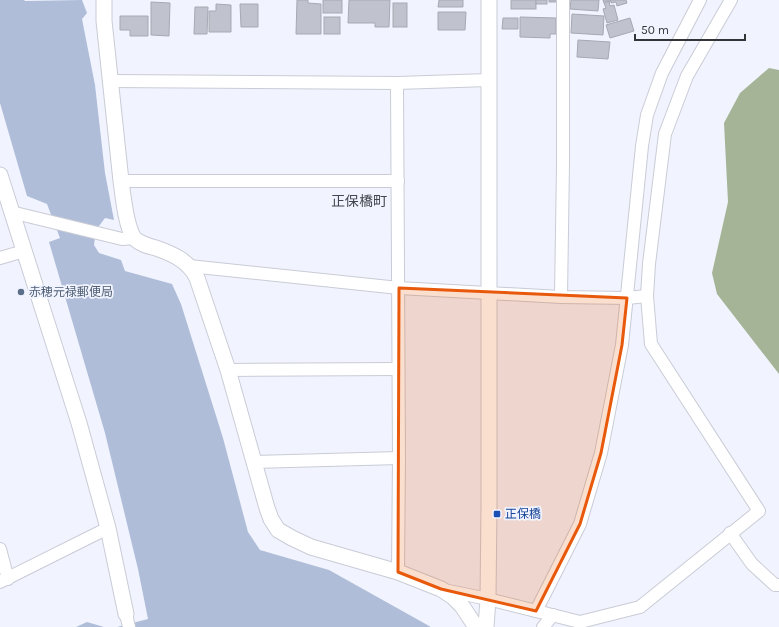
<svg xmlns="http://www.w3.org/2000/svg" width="779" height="627" viewBox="0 0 779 627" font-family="Karla,'Noto Sans JP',sans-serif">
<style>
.forest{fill:#a5b497}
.water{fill:#afbdd9}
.building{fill:#c0c3cd;stroke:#a6a9b2}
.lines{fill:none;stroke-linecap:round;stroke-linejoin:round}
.minor-casing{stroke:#c9ccd6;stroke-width:14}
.tertiary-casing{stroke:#c9ccd6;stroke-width:17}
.minor{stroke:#fff;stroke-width:12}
.tertiary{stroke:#fff;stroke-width:15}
.marked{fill:#e8590c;fill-opacity:0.2;stroke:#e8590c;stroke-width:3;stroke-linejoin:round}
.service-dot{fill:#5c6f8a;stroke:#f1f4fe;stroke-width:1.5}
.transit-dot{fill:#1a4fb4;stroke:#f1f4fe;stroke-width:1.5}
.labels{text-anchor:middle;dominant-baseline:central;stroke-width:3.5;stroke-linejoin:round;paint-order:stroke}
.service-label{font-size:12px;fill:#4e5e75;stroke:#f1f4fe;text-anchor:start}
.transit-label{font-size:12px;fill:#164399;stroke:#f1f4fe;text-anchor:start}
.quarter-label{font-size:14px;fill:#45474f;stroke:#f1f4fe}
</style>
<rect width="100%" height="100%" fill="#f1f4fe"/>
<path class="forest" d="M769,68l10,2v304l-62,-80 -5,-21 16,-71 -4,-79 16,-30z"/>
<g class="water">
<path d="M0,0h24l1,1 57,-1 5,13 -5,6 13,66 10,88 9,47 -9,-2 -9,12 -2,15 5,8 22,7 4,11 47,13 9,20 42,134 25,94 12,18 69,20 102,57h-314l31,-8 -10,-50 -33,-136 -56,-191 11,-4 -13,-34 -20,-8 -27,-93z"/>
<path d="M87,622l17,5h-28z"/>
</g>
<g class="building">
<path d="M297,0h11v3l13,1v30h-25z"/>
<rect x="323" y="0" width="19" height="13"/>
<path d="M349,0h41l-1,27h-14v-4h-27z"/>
<path d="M439,0h24v7h-25z"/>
<rect x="511" y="0" width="25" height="9"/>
<rect x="536" y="0" width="11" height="4"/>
<rect x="549" y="0" width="8" height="2"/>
<path d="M571,0h28l-1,11 -28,-2z"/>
<path d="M603,0h23l1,3 -10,3 -1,-4 -5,1v-2l-7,2z"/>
<path d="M609,1l1,5 4,-1 4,15 -11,3 -4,-14 3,-1 -2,-5z"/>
<path d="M151,2l19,1 -1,33 -18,-1z"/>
<rect x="393" y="3" width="14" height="24"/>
<path d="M216,4l15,1v27h-22v-21h7z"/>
<path d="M240,4h18v23h-17z"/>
<path d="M195,7h13l-1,27h-13z"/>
<path d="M438,12h28l-1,18h-27z"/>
<path d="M572,14l32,2 -1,19 -32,-2z"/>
<path d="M120,16h28v20h-18v-6h-10z"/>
<rect x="324" y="17" width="16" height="17"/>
<path d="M520,17l36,1v16h-6v4l-30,-1z"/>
<path d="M503,18h15v11h-16z"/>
<path d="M630,18l4,13 -24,7 -4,-13z"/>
<path d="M578,40l32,2 -2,17 -31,-2z"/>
</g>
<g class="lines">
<defs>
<g id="minor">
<path d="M110,81l287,2 92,-3"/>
<path d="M397,83l2,375 -1,114"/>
<path d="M121,181h277"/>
<path d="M11,212l111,27 12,-1"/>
<path d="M0,258l24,-7"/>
<path d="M189,266l210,22 162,9 66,1 20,-2"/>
<path d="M561,297l2,-133v-164"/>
<path d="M228,370l170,-1"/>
<path d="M254,462l145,-4"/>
<path d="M730,533l22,31 23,21h4"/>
<path d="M0,549l8,30"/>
<path d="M0,582l108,-54"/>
<path d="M444,590l44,9 92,23 60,-15 119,-96 -108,-167 -4,-48 2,-32 16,-130 22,-58 44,-76"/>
<path d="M536,611l44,-87 21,-71 21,-108 20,-199 5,-31 15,-42 38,-73"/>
<path d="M126,614l3,13"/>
<path d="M543,627l10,-12"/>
</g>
<g id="tertiary">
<path d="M104,0v21l17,160c2,14 5,46 13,57 6,6 14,8 22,10 17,6 33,13 41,30l31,92 39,138 4,11 7,11 14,8 19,9 87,25 43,17 12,8 9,9 14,21"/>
<path d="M0,175l79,248 29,105 18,86"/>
<path d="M486,627l2,-28 1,-93v-506"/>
</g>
</defs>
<use href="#minor" class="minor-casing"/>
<use href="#tertiary" class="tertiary-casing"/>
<use href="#minor" class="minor"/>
<use href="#tertiary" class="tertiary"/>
</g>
<path class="marked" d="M399,288l228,10 -5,47 -21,108 -21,71 -44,87 -95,-22 -43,-17z"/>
<circle class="service-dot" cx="21" cy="292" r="4"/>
<rect class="transit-dot" x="493" y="510" width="8" height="8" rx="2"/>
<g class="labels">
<g class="service-label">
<text x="29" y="292">赤穂元禄郵便局</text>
</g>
<g class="transit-label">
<text x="505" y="514">正保橋</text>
</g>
<g class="quarter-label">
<text x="359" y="201">正保橋町</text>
</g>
</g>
<path d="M635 34v6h110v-6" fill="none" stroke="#333438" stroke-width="2"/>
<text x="641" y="34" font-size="12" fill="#333438" stroke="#f1f4fe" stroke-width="3" paint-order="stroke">50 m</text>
</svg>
